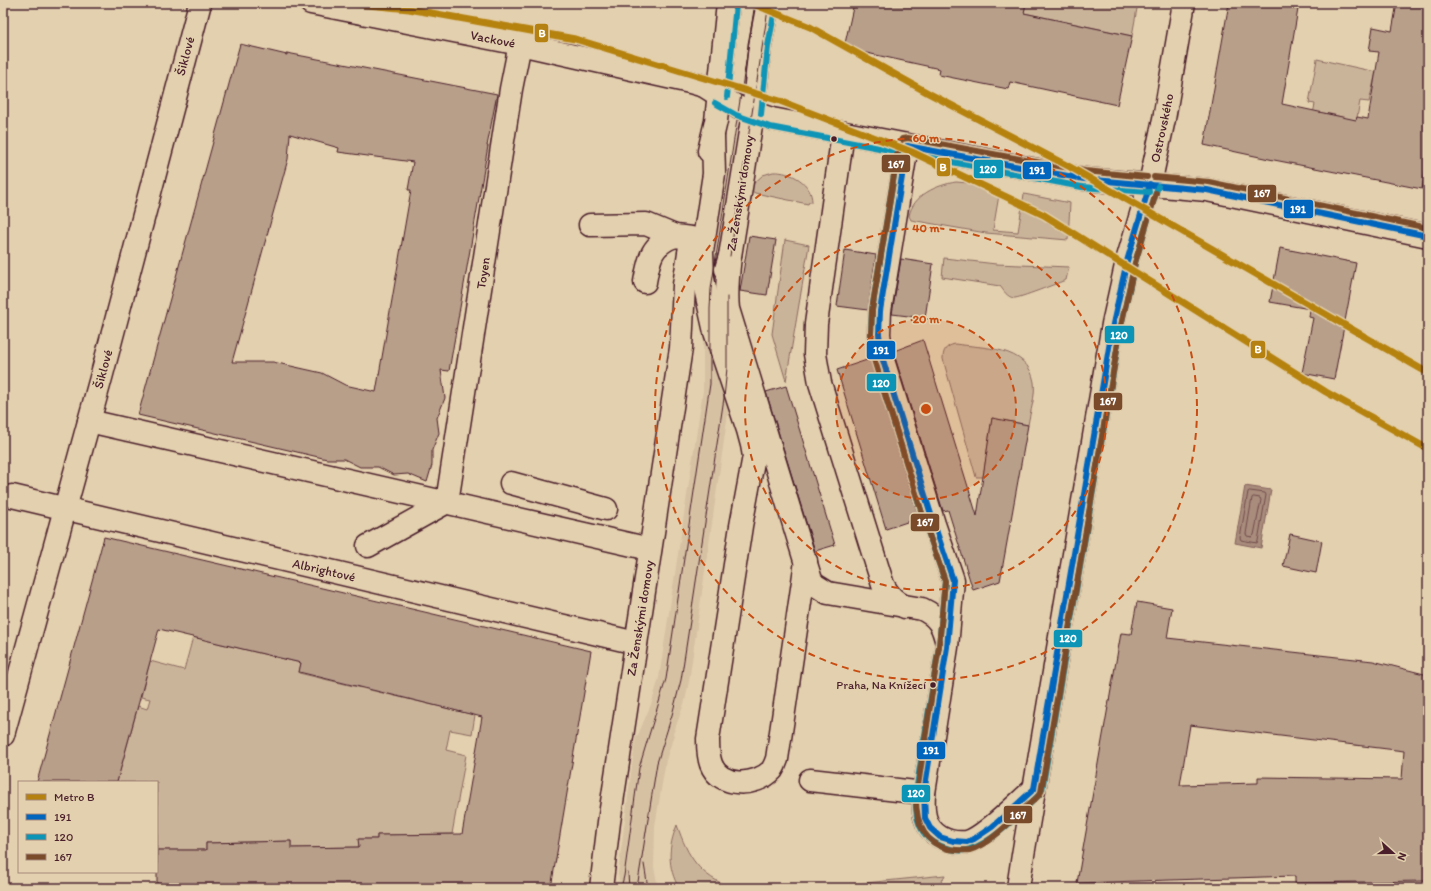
<svg xmlns="http://www.w3.org/2000/svg" width="1431" height="891" viewBox="0 0 1431 891" font-family="Itim,sans-serif">
<style>
.built{fill:#d6c1a3}
.green{fill:#cab499;stroke:#8a6a62}
.water{fill:#a98c7c;stroke:#83605c}
.lines{fill:none;stroke-linecap:round;stroke-linejoin:round}
.shore{stroke:#704b4b;stroke-width:1}
.building{fill:#b89f8a;stroke:#4a1f2b;fill-rule:evenodd}
.minor-casing{stroke:#4a1f2b;stroke-width:25}
.major-casing{stroke:#4a1f2b;stroke-width:25}
.minor{stroke:#e3d0ae;stroke-width:22}
.major{stroke:#e3d0ae;stroke-width:22}
.tram{stroke:#4a1f2b;stroke-width:1}
.bus-1-casing{stroke:#e3d0ae;stroke-width:9}
.bus-2-casing{stroke:#e3d0ae;stroke-width:9}
.bus-3-casing{stroke:#e3d0ae;stroke-width:9}
.bus-1{stroke:#0065bd;stroke-width:6}
.bus-2{stroke:#0b94b6;stroke-width:6}
.bus-3{stroke:#7a4b2a;stroke-width:6}
.metro-1-casing{stroke:#e3d0ae;stroke-width:10}
.metro-1{stroke:#b58211;stroke-width:7}
.ring{fill:none;stroke:#c84d12;stroke-width:2;stroke-dasharray:7 5}
.bus-dot{fill:#4a1f2b;stroke:#e3d0ae;stroke-width:1.5}
.labels{text-anchor:middle;dominant-baseline:central;stroke-width:3;stroke-linejoin:round;paint-order:stroke}
.bus-label{font-size:12px;fill:#4a1f2b;stroke:#e3d0ae;text-anchor:end}
.street-label{font-size:13px;fill:#4a1f2b;stroke:#e3d0ae}
.centre{fill:#c84d12;stroke:#e3d0ae;stroke-width:2}
.ring-label{font-size:12px;text-anchor:middle;font-weight:bold;fill:#c84d12;stroke:#e3d0ae;stroke-width:3;stroke-linejoin:round;paint-order:stroke}
.line-badge{stroke:#e3d0ae;stroke-width:1.5}
.badge-label{font-size:11px;text-anchor:middle;font-weight:bold;fill:#fff}
</style>
<rect width="100%" height="100%" fill="#e3d0ae"/>
<filter id="ink" filterUnits="userSpaceOnUse"><feTurbulence type="fractalNoise" baseFrequency=".025" numOctaves="2"/><feDisplacementMap in="SourceGraphic" scale="8" xChannelSelector="R" yChannelSelector="G"/><feConvolveMatrix kernelMatrix="1 2 1 2 8 2 1 2 1" color-interpolation-filters="sRGB"/></filter>
<g filter="url(#ink)">
<path class="built" d="M703,328l26,78 -40,275 -4,20 -12,33 1,1 -8,25 -11,66 -1,41 4,21h-37l-3,-14 18,-139h2l14,-33 7,-24 44,-287z"/>
<g class="green">
<path d="M1026,3h112l-6,33 -108,-23z"/>
<path d="M1317,59l59,13 -7,30 -9,-1 -4,22c-16,-6 -26,-12 -43,-9l2,-10 -6,-1z"/>
<path d="M773,172c18,-1 39,11 39,30h-3l-1,2 -53,-11 -3,-2v-6l11,-10z"/>
<path d="M956,182l12,1 32,6 -7,41 25,2 6,-38 46,9 -2,37 -82,-7 -75,-13 -2,-4c4,-21 28,-31 47,-34z"/>
<path d="M785,240l24,5 -23,136 -14,-47z"/>
<path d="M944,258l52,6 73,3 -3,13c-6,2 -48,19 -52,18 -7,-1 -10,-7 -14,-12l-58,-9z"/>
<path d="M955,344c27,4 73,2 79,38 2,14 -4,30 -6,43l-36,-7 -9,59h-7l-33,-118c0,-9 3,-13 12,-15z"/>
<path d="M193,637l108,26 -2,10 176,42 -3,19 -22,-4 -4,20 20,5 -14,79 -75,1v4h-18v8l-68,1v-7l-85,2v7h-49v-68h-40l21,-76 9,3 3,-10 -9,-2 9,-36 34,9z"/>
<path d="M677,825c11,32 22,51 56,63h-54c-12,-21 -11,-41 -2,-63z"/>
<path d="M945,875l-4,8 -9,5h-117z"/>
</g>
<path class="water" d="M1245,486l26,4 -10,58 -26,-5z"/>
<g class="lines">
<g class="shore">
<path d="M1250,491l15,2 1,2 -8,46 -1,2 -16,-3 -1,-2 8,-46z"/>
<path d="M1254,497l6,1 1,2 -7,35 -2,2 -5,-1 -1,-2 6,-36z"/>
</g>
</g>
<g class="building">
<path d="M854,3h172l-2,10 108,23 -15,69 -107,-23 -2,7 -69,-14 1,-6 -96,-21z"/>
<path d="M1229,3h70l-17,101 74,16 1,-3 11,2 11,-67 -10,-1 4,-24 19,4 5,-28h31v152l-6,34 -153,-30 -65,-14z"/>
<path d="M240,44l47,11v-2l210,41 -10,52h1l-39,225 -8,-1 4,28 -8,20 2,15 -7,17v15l-5,17 -19,-8 -14,1 -16,-8h-18l-16,-8h-17l-189,-44zM290,134l49,14 -1,4 75,10 -5,28h3l-35,202 -31,-7 -23,-12 -49,-11h-41l56,-203z"/>
<path d="M749,236l27,4 -9,55 -27,-4z"/>
<path d="M1280,248l76,15 -22,116 -32,-6 11,-55 -4,-1 1,-8 -40,-7z"/>
<path d="M845,250l31,5 -8,55 -31,-4z"/>
<path d="M901,259l32,5 -8,54 -33,-4z"/>
<path d="M923,340l54,176 15,-98 36,7 -28,156 -27,9 -25,-80 -5,1 -49,-157v-3z"/>
<path d="M870,359l49,159 -33,11 -49,-159z"/>
<path d="M786,386l49,159 -20,6 -49,-159z"/>
<path d="M1290,534l32,7 -6,32 -33,-7z"/>
<path d="M104,537l487,114 -40,237h-394v-38h49v-7l85,-2v7l68,-1 -1,-8h19v-4l85,-1 20,-117 -183,-45 2,-9 -142,-34 -42,153h-80z"/>
<path d="M1137,602l35,6 -5,30 206,23 55,14v206l-133,2v-7l-218,7 44,-250 10,1zM1190,725l214,26 -2,28 -144,-2v6l-78,2z"/>
</g>
<g class="lines">
<defs>
<g id="minor">
<path d="M311,3l209,41 170,38 14,4 35,22 33,11 312,60 123,11 221,46"/>
<path d="M843,133l-27,191 -1,30 5,29 63,202c6,11 11,16 22,22"/>
<path d="M713,136l1,38 -12,78 1,27 12,53 33,98 4,15 2,11 -13,70 -33,213c0,8 0,17 3,25 9,24 45,23 61,6 2,-3 4,-8 5,-11l29,-198"/>
<path d="M907,146l-27,165 -1,23 3,23 52,167 19,56 -6,67 -23,146c-1,17 -1,34 16,44 7,4 18,6 27,5 17,-4 52,-40 67,-53"/>
<path d="M709,151l7,-30 12,-118"/>
<path d="M590,225l56,-1 29,12 16,2"/>
<path d="M730,256c-2,18 -4,35 -2,53l83,271 4,5 13,8 94,16c17,8 21,17 25,35"/>
<path d="M726,269l4,-13 23,-143 7,-68 8,-42"/>
<path d="M645,282c4,-23 6,-38 30,-46"/>
<path d="M89,421l561,128"/>
<path d="M511,483l95,26"/>
<path d="M12,496l624,147"/>
<path d="M447,502l64,-413 9,-45"/>
<path d="M368,546l79,-44"/>
<path d="M3,735l99,-361 98,-371"/>
<path d="M810,780l114,13"/>
<path d="M601,888l8,-66 72,-474 3,-63 7,-45"/>
</g>
<path id="major" d="M1018,888l5,-33 90,-531 14,-63 23,-77 14,-65 20,-116"/>
</defs>
<use href="#minor" class="minor-casing"/>
<use href="#major" class="major-casing"/>
<use href="#minor" class="minor"/>
<use href="#major" class="major"/>
<g class="tram">
<path d="M730,256l39,-253"/>
<path d="M644,864l4,24"/>
<path d="M628,873l1,15"/>
<path d="M621,888l3,-12 15,-108 27,-89 44,-295v-75l1,-20 44,-286"/>
<path d="M637,888l20,-125 15,-48 9,-35 43,-282 3,-30v-71"/>
</g>
<defs>
<g id="bus-1">
<path d="M907,146l-27,165 -1,23 3,23 52,167 19,56 -6,67 -23,146 1,25 5,10 10,9 13,4 14,1 7,-3 18,-12 42,-38"/>
<path d="M907,146l177,33 123,11 221,46"/>
<path d="M1034,789l79,-465 14,-63 23,-77"/>
</g>
<g id="bus-2">
<path d="M727,97l9,-93"/>
<path d="M715,103l21,12 34,12 312,60 67,5"/>
<path d="M761,114l7,-68 8,-42"/>
<path d="M899,145l-27,165 -1,24 3,25 52,167 19,55 -6,65 -23,146c-1,18 0,38 16,49 10,7 26,12 38,8 24,-7 51,-37 69,-54"/>
<path d="M1042,790l79,-464 14,-63 23,-77"/>
</g>
<g id="bus-3">
<path d="M1147,177l-62,-6 -177,-33 -6,1 -3,5 -27,166 -1,24 3,25 52,167 19,55 -6,65 -23,153c0,23 8,44 32,50 7,1 15,2 22,1 20,-6 41,-29 56,-43 5,-5 12,-9 15,-15l80,-466 14,-63 21,-70"/>
<path d="M1154,177l55,5 219,46"/>
</g>
</defs>
<use href="#bus-1" class="bus-1-casing"/>
<use href="#bus-2" class="bus-2-casing"/>
<use href="#bus-3" class="bus-3-casing"/>
<use href="#bus-1" class="bus-1"/>
<use href="#bus-2" class="bus-2"/>
<use href="#bus-3" class="bus-3"/>
<defs>
<g id="metro-1">
<path d="M347,3l62,6 166,30 205,62 132,51 132,63 282,177 102,57"/>
<path d="M751,3l59,24 120,67 140,73 358,206"/>
</g>
</defs>
<use href="#metro-1" class="metro-1-casing"/>
<use href="#metro-1" class="metro-1"/>
</g>
</g>
<circle cx="926" cy="409" r="90" fill="#c84d12" fill-opacity=".12"/>
<g class="ring">
<circle cx="926" cy="409" r="90"/>
<circle cx="926" cy="409" r="181"/>
<circle cx="926" cy="409" r="271"/>
</g>
<g class="bus-dot">
<circle cx="834" cy="139" r="3.5"/>
<circle cx="933" cy="685" r="3.5"/>
</g>
<g class="labels">
<g class="bus-label">
<text x="926" y="685">Praha, Na Knížecí</text>
</g>
<g class="street-label">
<text transform="translate(493 39) rotate(11)">Vackové</text>
<text transform="translate(185 56) rotate(-75)">Šiklové</text>
<text transform="translate(1162 128) rotate(-78)">Ostrovského</text>
<text transform="translate(740 193) rotate(-81)">Za Ženskými domovy</text>
<text transform="translate(483 273) rotate(-81)">Toyen</text>
<text transform="translate(103 369) rotate(-75)">Šiklové</text>
<text transform="translate(324 570) rotate(13)">Albrightové</text>
<text transform="translate(640 618) rotate(-81)">Za Ženskými domovy</text>
</g>
</g>
<circle cx="926" cy="409" r="6" class="centre"/>
<g class="ring-label">
<text x="926" y="142">60 m</text>
<text x="926" y="232">40 m</text>
<text x="926" y="323">20 m</text>
</g>
<g class="line-badge">
<rect x="534" y="23" width="15" height="20" rx="4" fill="#b58211"/>
<rect x="881" y="154" width="30" height="19" rx="4" fill="#7a4b2a"/>
<rect x="936" y="157" width="15" height="20" rx="4" fill="#b58211"/>
<rect x="973" y="159" width="31" height="20" rx="4" fill="#0b94b6"/>
<rect x="1022" y="161" width="30" height="19" rx="4" fill="#0065bd"/>
<rect x="1247" y="184" width="30" height="19" rx="4" fill="#7a4b2a"/>
<rect x="1283" y="199" width="31" height="20" rx="4" fill="#0065bd"/>
<rect x="1104" y="325" width="31" height="19" rx="4" fill="#0b94b6"/>
<rect x="1250" y="340" width="16" height="19" rx="4" fill="#b58211"/>
<rect x="866" y="340" width="30" height="20" rx="4" fill="#0065bd"/>
<rect x="866" y="373" width="31" height="19" rx="4" fill="#0b94b6"/>
<rect x="1093" y="392" width="30" height="19" rx="4" fill="#7a4b2a"/>
<rect x="910" y="513" width="30" height="19" rx="4" fill="#7a4b2a"/>
<rect x="1053" y="629" width="30" height="19" rx="4" fill="#0b94b6"/>
<rect x="916" y="741" width="30" height="19" rx="4" fill="#0065bd"/>
<rect x="901" y="784" width="30" height="19" rx="4" fill="#0b94b6"/>
<rect x="1003" y="805" width="30" height="19" rx="4" fill="#7a4b2a"/>
</g>
<g class="badge-label">
<text x="542" y="37">B</text>
<text x="896" y="168">167</text>
<text x="943" y="171">B</text>
<text x="988" y="173">120</text>
<text x="1037" y="174">191</text>
<text x="1262" y="197">167</text>
<text x="1298" y="213">191</text>
<text x="1119" y="339">120</text>
<text x="1258" y="353">B</text>
<text x="881" y="354">191</text>
<text x="881" y="387">120</text>
<text x="1108" y="405">167</text>
<text x="925" y="526">167</text>
<text x="1068" y="642">120</text>
<text x="931" y="754">191</text>
<text x="916" y="797">120</text>
<text x="1018" y="819">167</text>
</g>
<rect width="1431" height="891" fill="none" stroke="#e3d0ae" stroke-width="16"/>
<rect x="8" y="8" width="1415" height="875" fill="none" stroke="#4a1f2b" stroke-width="1.5" filter="url(#ink)"/>
<rect x="18" y="781" width="140" height="92" fill="#e3d0ae" stroke="#a6897a"/>
<rect x="26" y="794" width="20" height="6" fill="#b58211" stroke="#a6897a"/>
<text x="54" y="801" font-size="12" fill="#4a1f2b">Metro B</text>
<rect x="26" y="814" width="20" height="6" fill="#0065bd" stroke="#a6897a"/>
<text x="54" y="821" font-size="12" fill="#4a1f2b">191</text>
<rect x="26" y="834" width="20" height="6" fill="#0b94b6" stroke="#a6897a"/>
<text x="54" y="841" font-size="12" fill="#4a1f2b">120</text>
<rect x="26" y="854" width="20" height="6" fill="#7a4b2a" stroke="#a6897a"/>
<text x="54" y="861" font-size="12" fill="#4a1f2b">167</text>
<g transform="translate(1393 853) rotate(111)" stroke="#e3d0ae" stroke-width="3" paint-order="stroke">
<path d="M0-3L7 15L0 10L-7 15Z" fill="#4a1f2b"/>
<text y="-6" font-size="11" font-weight="bold" text-anchor="middle" fill="#4a1f2b">N</text>
</g>
</svg>
